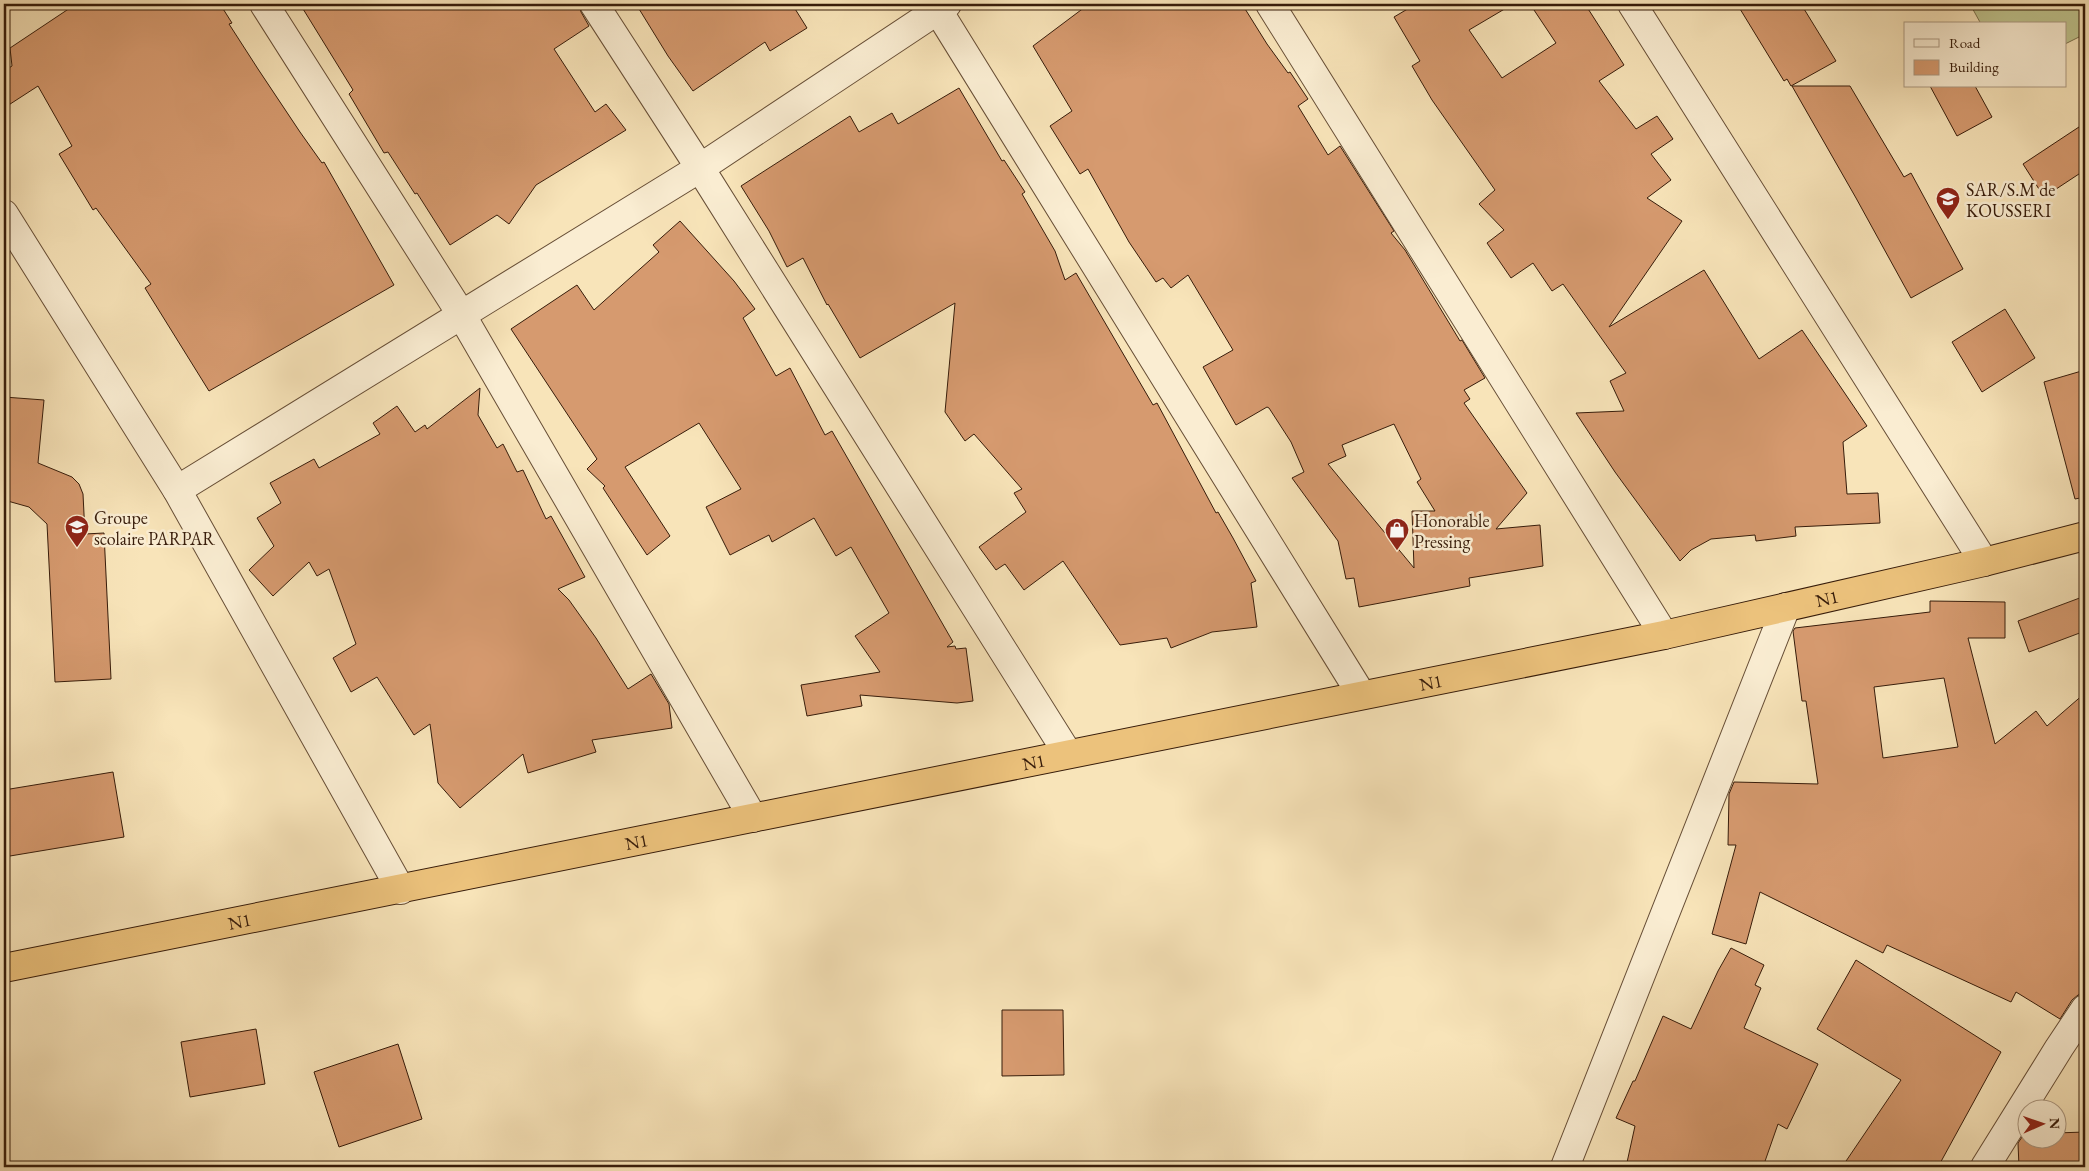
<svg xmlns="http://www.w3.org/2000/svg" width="2089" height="1171" viewBox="0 0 2089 1171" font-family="'EB Garamond',serif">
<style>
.green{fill:#bfc48e;stroke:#7b704c}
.building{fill:#d69a6f;stroke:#371c0a;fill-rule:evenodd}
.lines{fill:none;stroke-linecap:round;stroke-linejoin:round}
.minor-casing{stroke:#674e36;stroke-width:30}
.highway-casing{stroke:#371c0a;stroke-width:30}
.minor{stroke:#faedd2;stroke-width:28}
.highway{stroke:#ecc27c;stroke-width:28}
.labels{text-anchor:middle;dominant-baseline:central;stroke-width:5;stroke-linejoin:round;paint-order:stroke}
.poi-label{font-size:18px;fill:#371c0a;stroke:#faedd2;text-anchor:start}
.street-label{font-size:18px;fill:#371c0a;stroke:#faedd2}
</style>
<rect width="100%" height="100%" fill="#f8e4b9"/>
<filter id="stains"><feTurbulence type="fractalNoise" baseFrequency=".004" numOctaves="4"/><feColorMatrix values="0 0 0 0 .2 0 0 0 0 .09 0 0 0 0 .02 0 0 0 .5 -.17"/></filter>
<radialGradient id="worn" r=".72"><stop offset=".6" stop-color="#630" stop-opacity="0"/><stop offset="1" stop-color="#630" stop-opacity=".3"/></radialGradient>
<path class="green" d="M1970,4h115v30l-20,10v-20h-84z"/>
<g class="building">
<path d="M76,4h144l12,19 -3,1 29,45 42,63 22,31 2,-1 70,123 -185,106 -64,-103 6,-4 -55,-76 -3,2 -34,-56 13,-8 -34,-60 -34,22v-37l8,-5 -2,-18z"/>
<path d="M300,4h279l2,8 8,14 -35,23 41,63 11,-8 20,26 -90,55 -27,39 -12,-9 -47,30 -33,-52 -2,1 -27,-42 -4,1 -35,-59 4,-4z"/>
<path d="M636,4h156l15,24 -37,23 -5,-9 -72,49 -25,-35z"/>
<path d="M1089,4h153l25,40 21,29 2,-1 18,27 -10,7 30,49 12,-9 54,85 -3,2 14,17 55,91 2,-1 23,38 -21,12 6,9 -6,4 63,90 -31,36 44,-4 3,41 -74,12 1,8 -111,21 -5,-29 -8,1 -8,-38 -46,-63 12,-6 -13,-30 -22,-34 -2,-1 -31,18 -33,-58 30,-17 -45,-75 -17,13 -8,-10 -7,4 -27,-40 -41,-73 -8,5 -30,-48 22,-15 -39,-65zM1394,424l27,55 -4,3 18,29h-23l2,57 -86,-104 18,-8 -4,-11z"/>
<path d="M1416,4h97l-44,26 33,48 54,-35 -26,-39h55l39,61 -25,16 37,48 21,-13 16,23 -22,15 20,26 -24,18 35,23 -73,106 95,-57 55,89 43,-29 65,96 -24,16 4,52 31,-1 2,30 -85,4 1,9 -40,5 -1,-6 -44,4 -20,11 -11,11 -65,-89 -39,-59 48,-2 -14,-30 16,-8 -63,-89 -11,7 -19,-28 -22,15 -24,-35 17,-13 -25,-26 16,-14 -63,-90 -20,-34 8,-5 -26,-44z"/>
<path d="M1737,4h64l35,57 -45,25 -4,-7 -3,2z"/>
<path d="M1792,86h58l54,91 7,-4 52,96 -52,29 -55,-100z"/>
<path d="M1930,86h45l17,31 -35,19z"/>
<path d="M959,88l43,73 2,-1 21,32 -3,2 33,57 10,29 11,-7 77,132 4,-2 59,110 2,-1 15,26 23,43 -5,2 6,44 -45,5 -41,16 -4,-10 -47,7 -57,-84 -39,29 -19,-26 -9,6 -17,-23 47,-35 -12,-19 8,-4 -48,-55 -9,7 -20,-29 10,-109 -95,55 -32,-54 -1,1 -24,-47 -16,9 -18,-36 -28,-45 109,-70 9,16 33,-19 6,11z"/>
<path d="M2085,123v47l-41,27 -21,-33z"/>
<path d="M680,221l54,60 21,28 -12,9 33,58 14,-8 35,67 7,-4 121,211 -6,5 8,-1 1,3 10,-1 7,53 -16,2 -97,-8 2,11 -55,10 -6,-31 79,-13 -25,-36 34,-23 -38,-66 -15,9 -22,-38 -42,24 -3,-7 -39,20 -24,-48 35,-18 -42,-66 -74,44 45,69 -23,19 -44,-67 2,-2 -18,-17 10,-10 -86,-130 66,-44 17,25 65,-58 -6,-7z"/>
<path d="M2005,309l30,49 -53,34 -30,-50z"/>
<path d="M2085,370v127l-10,2 -31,-117z"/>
<path d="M480,388l-2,27 19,33 6,-4 14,28 6,-2 23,49 5,-3 34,61 -27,12 11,11 27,38 32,51 23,-15 18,30 3,24 -80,12 4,12 -68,21 -5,-19 -63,54 -22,-25 -8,-59 -16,11 -37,-58 -26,15 -18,-34 23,-14 -27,-75 -12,7 -8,-14 -36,34 -24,-26 25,-24 -17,-28 24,-15 -11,-20 44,-24 5,9 61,-34 -7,-11 24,-17 18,26 10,-7 2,4z"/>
<path d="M4,397l40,3 -6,63 34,14 7,7 4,10 2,40 19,-1 7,146 -56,3 -8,-158 -18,-17 -25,-7z"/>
<path d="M2085,596v35l-56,21 -11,-31z"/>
<path d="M1930,601l75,1v36h-37l27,106 41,-33 11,15 38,-33v300l-7,2 -6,5 -12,19 -44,-27 -5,10 -124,-57 -4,8 -123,-61 -14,52 -34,-10 24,-89h-8l1,-51 5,-12 84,2 -12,-83h-4l-9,-70 2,-3 135,-16zM1944,678l14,69 -75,11 -9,-71z"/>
<path d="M113,772l11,65 -120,20v-67z"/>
<path d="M1731,948l33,17 -9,20 6,3 -17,40 74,36 -31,65 -9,-5 -15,43h-137l9,-41 -19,-8 17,-37h2l28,-65 28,13 27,-58z"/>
<path d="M1856,960l145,92 -63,115h-96l59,-87 -84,-51z"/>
<path d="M1002,1010h61l1,65 -62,1z"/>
<path d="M256,1029l9,55 -75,13 -9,-55z"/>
<path d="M398,1044l24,75 -83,28 -25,-75z"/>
<path d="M2085,1132v35h-66l-1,-24 6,-9h2v4h30v-5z"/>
</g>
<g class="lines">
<defs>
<g id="minor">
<path d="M264,4l197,310 292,504"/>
<path d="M594,4l106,164 368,586"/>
<path d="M934,4l427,690"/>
<path d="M1270,4l394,631"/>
<path d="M1632,4l352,558"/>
<path d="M4,214l173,276 224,400"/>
<path d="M177,490l523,-322 247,-164"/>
<path d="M1565,1167l221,-560"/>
<path d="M1985,1167l74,-119 26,-39"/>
</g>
<g id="highway">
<path id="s1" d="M4,968l1660,-333 320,-73 101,-26"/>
</g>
</defs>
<use href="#minor" class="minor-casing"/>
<use href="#highway" class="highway-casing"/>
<use href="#minor" class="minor"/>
<use href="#highway" class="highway"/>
</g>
<defs>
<symbol id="school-pin" viewBox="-11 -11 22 30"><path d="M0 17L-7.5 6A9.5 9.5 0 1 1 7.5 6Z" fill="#8f2418" stroke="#faedd2"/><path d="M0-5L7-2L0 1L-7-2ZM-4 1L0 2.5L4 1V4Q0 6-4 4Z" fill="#fff"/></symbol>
<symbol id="shop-pin" viewBox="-11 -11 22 30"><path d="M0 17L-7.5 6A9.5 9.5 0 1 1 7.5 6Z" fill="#8f2418" stroke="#faedd2"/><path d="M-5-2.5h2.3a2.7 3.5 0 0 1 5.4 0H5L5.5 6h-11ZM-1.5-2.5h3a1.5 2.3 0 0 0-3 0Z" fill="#fff"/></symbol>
</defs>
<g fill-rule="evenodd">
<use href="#school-pin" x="1934" y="185" width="28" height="38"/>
<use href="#school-pin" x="63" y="513" width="28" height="38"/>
<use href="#shop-pin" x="1383" y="516" width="28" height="38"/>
</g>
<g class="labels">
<g class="poi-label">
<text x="1966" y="189">SAR/S.M de<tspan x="1966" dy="21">KOUSSERI</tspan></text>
<text x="94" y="517">Groupe<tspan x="94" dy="21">scolaire PARPAR</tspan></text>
<text x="1414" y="520">Honorable<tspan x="1414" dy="21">Pressing</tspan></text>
</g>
<g class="street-label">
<text stroke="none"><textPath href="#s1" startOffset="1860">N1</textPath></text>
<text stroke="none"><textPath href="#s1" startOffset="1455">N1</textPath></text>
<text stroke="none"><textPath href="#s1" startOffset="1050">N1</textPath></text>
<text stroke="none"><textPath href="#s1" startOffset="645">N1</textPath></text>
<text stroke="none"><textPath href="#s1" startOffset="240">N1</textPath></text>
</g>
</g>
<rect width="2089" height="1171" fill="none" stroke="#f8e4b9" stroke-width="20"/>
<rect x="5" y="5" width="2079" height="1161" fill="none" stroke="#371c0a" stroke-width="2.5"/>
<rect x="10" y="10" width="2069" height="1151" fill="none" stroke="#371c0a"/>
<rect x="1904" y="22" width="162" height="65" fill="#faedd2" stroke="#ac9982"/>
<rect x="1914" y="39" width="25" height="8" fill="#faedd2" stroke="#ac9982"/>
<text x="1949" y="48" font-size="15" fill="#371c0a">Road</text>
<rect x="1914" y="60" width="25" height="15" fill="#d69a6f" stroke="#ac9982"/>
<text x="1949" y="72" font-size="15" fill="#371c0a">Building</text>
<g transform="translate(2042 1124) rotate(88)"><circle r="24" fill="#faedd2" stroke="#ac9982"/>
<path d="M0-4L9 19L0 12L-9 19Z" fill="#8f2418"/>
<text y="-8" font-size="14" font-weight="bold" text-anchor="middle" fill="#371c0a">N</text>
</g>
<rect width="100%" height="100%" filter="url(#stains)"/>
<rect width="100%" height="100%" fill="url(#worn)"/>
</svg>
